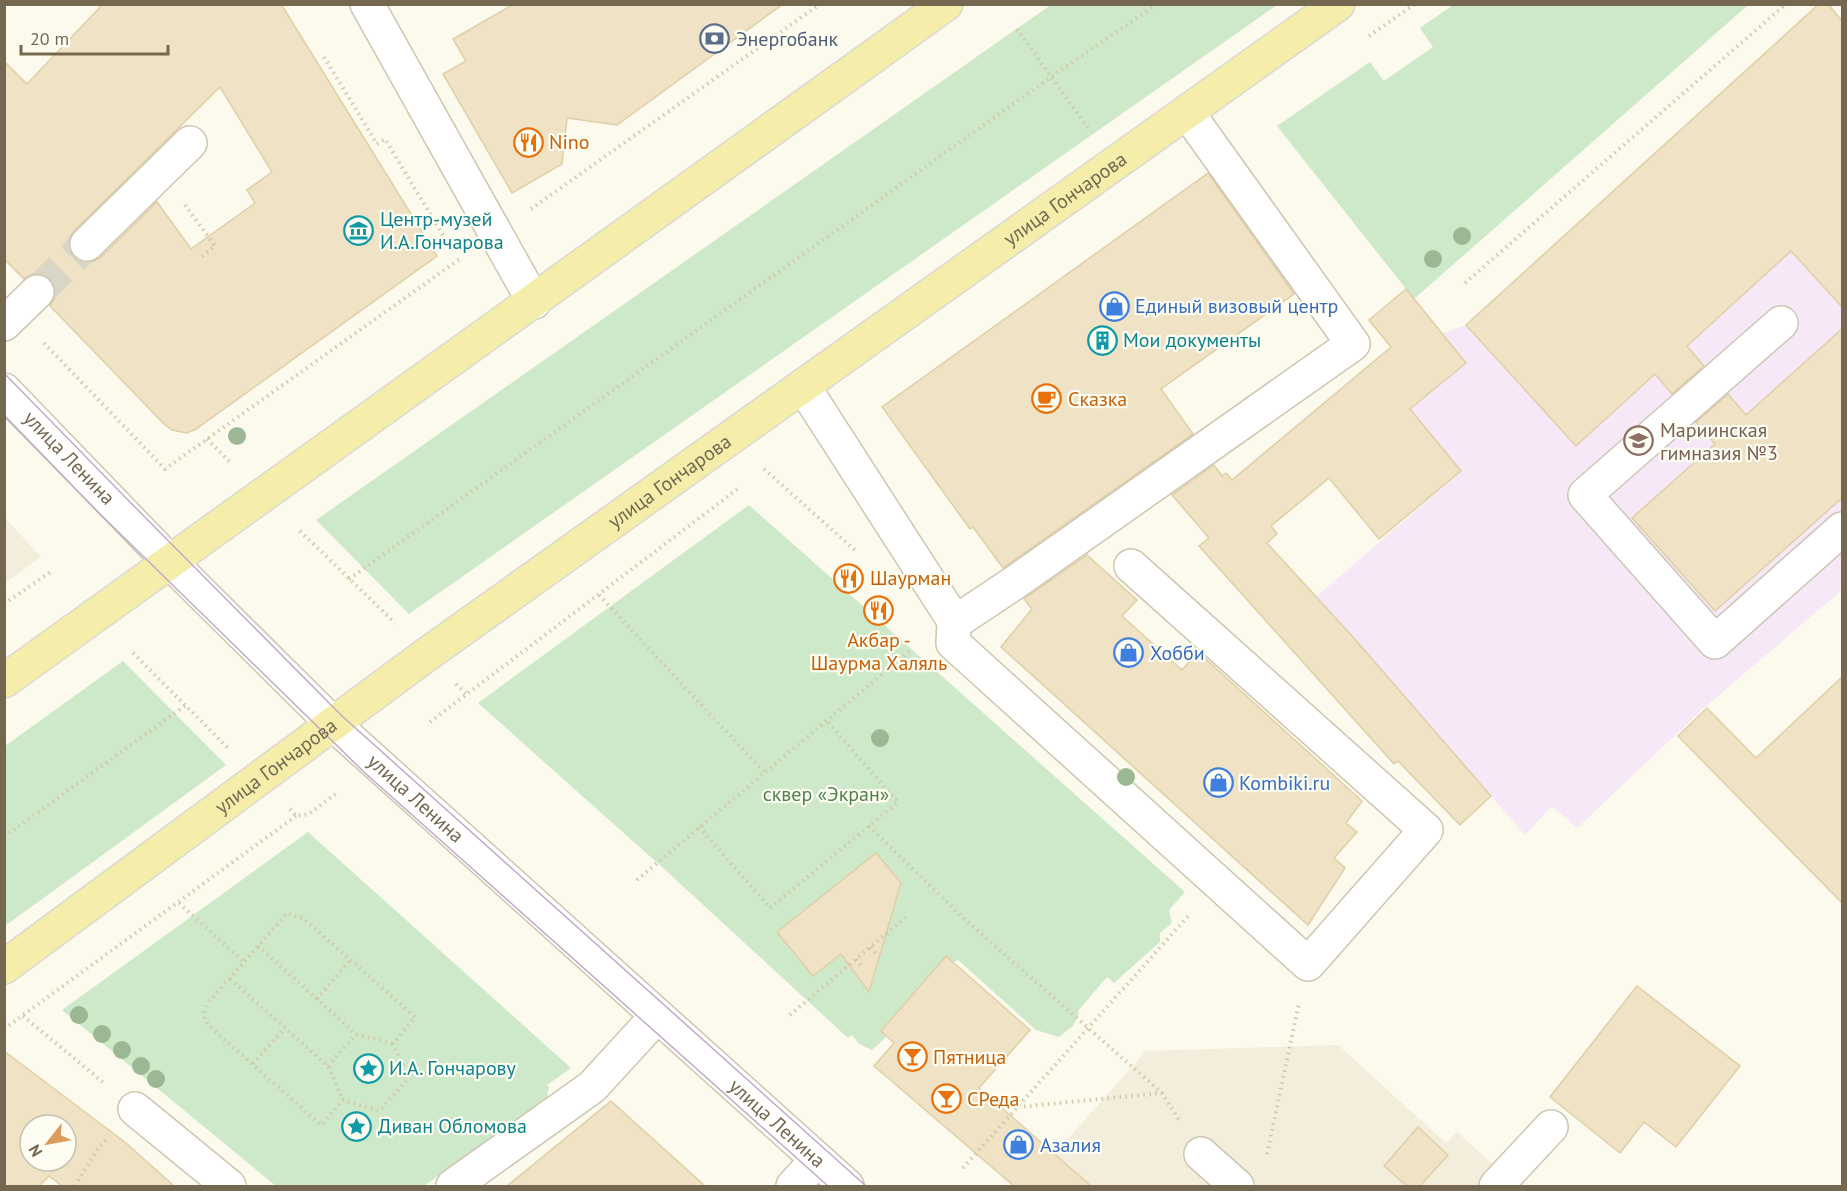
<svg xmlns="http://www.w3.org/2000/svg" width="1847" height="1191" viewBox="0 0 1847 1191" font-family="'PT Sans',sans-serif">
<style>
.residential{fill:#f3eedb}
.education{fill:#f7e8f8}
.green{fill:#cee9ca}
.building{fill:#efe2c5;stroke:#e0cea7;stroke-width:1.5;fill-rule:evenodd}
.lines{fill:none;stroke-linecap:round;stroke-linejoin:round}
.minor-tunnel{stroke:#dad6c5;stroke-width:33;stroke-dasharray:33 16;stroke-linecap:butt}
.minor-casing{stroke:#cdc6b2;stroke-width:36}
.major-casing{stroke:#dbd8d2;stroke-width:36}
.path{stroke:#d4c6a8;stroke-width:4;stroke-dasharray:1.5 4.5;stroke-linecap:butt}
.minor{stroke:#fff;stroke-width:33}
.major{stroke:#f4eeaa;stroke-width:33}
.tram{stroke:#c1aac6;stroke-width:1.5}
.tree{fill:#9bb794}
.labels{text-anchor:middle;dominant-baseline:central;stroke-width:4.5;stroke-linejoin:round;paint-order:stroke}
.service-label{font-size:20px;fill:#4e5e75;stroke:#fefdf2;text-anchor:start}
.food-label{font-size:20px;fill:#c56008;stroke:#fefdf2;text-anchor:start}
.street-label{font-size:20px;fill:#756850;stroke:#fefdf2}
.culture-label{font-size:20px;fill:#0d838f;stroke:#fefdf2;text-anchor:start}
.shop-label{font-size:20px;fill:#366cbe;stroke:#fefdf2;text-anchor:start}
.education-label{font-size:20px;fill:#785e54;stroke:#fefdf2;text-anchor:start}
.park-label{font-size:20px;fill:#4c804c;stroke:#fefdf2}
</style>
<rect width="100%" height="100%" fill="#fbfaec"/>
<g class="residential">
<path d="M4,517l37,40 -36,26h-1z"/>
<path d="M1338,1045l108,98 11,-11 60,54h-491l120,-135z"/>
</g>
<path class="education" d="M1818,5h11l13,15v570l-138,118 -127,120 -25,-22 -27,29 -208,-239 144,-124 -51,-62 56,-47 -23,-30 23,-8z"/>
<g class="green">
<path d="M1052,4l225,1 -868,609 -93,-94z"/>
<path d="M1453,5h295l-334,294 -137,-173 93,-64 14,19 49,-34 -13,-19z"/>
<path d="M749,505l436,387 -16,18 3,13 -12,10v9l-46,41 -7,-6 -29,34 1,2 -6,13 -14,11 -23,-7 -78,-70 -21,11 -39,55 -26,24 -13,-6 -7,-9 -4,3 -185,-170 -185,-165z"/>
<path d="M123,661l103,104 -221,161v-180z"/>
<path d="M308,832l263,236 -24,17 2,2 -2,11 -123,88h-148l-214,-176z"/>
</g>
<g class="building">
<path d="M103,4h178l156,252 -241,173 -9,4 -15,-3 -8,-6 -114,-118 5,-8v-10l-5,-9 -7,-5h-10l-9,5 -20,-20v-198l23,23zM220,87l52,85 -25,18 8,13 -64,46 -34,-47 -57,56 -9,4h-10l-7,-5 -5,-9v-10l5,-7z"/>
<path d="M514,4h269l-166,121 -50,-7 -5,46 -50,29 -69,-119 23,-13 -13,-22z"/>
<path d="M1819,4h9l14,17v286l-51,-56 -104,95 17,20 -32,28 -17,-20 -79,72 -110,-121z"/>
<path d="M1208,173l86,121 -133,95 32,45 -190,134 -30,-41 -3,2 -88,-122z"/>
<path d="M1406,289l60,74 -56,46 51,62 -82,68 -50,-61 -58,48 6,8 -10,9 86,94 138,159 -31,29 -62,-64 -4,3 -195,-218 10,-8 -37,-43 42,-30 8,11 4,-3 6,7 159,-133 -22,-27z"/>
<path d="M1842,329v169l-127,113 -83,-93 83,-74 -19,-22 32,-28 18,21z"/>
<path d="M1087,555l50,45 -15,16 60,54 16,-18 164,149 -16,22 11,9 -23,26 11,10 -37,57 -307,-278 31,-38 -8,-10z"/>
<path d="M1842,677v226l-164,-167 29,-28 49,50z"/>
<path d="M876,853l25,30 -32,109 -28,-38 -28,22 -36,-44z"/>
<path d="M946,956l84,74 -51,58 112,98h-77l-140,-120 20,-23 -13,-12z"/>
<path d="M1637,986l103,80 -64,81 -32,-25 -24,31 -70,-56z"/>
<path d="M4,1051l122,92 48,43h-112l-13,-10 -10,10h-35zM30,1125h36v36h-36z"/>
<path d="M611,1101l94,85h-198z"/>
<path d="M1418,1127l30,28 -28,31h-13l-23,-20z"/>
</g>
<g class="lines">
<path class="minor-tunnel" d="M37,292l50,-48"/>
<defs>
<g id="minor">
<path d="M367,4l167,298"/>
<path d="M87,244l103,-101"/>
<path d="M1781,323l-196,172 130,147 127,-113"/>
<path d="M4,324l33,-32"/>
<path d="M803,386l148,230 3,7 -1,20 355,321 118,-134 -295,-264"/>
<path id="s1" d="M4,390l167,173 161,160 515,463"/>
<path d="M954,623l63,-42 336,-237 -166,-232"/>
<path d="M135,1109l94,77"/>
<path d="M1201,1154l36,32"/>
<path d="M453,1186l139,-99 65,-71"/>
<path d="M793,1186l24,-26"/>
<path d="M1496,1186l55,-59"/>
</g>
<g id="major">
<path d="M4,681l942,-677"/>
<path id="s2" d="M4,967l422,-312 912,-651"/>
</g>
</defs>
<use href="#minor" class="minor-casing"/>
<use href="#major" class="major-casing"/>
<g class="path">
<path d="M1017,29l73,102"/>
<path d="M1369,36l46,-32"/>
<path d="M324,57l53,87 8,-5 68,113"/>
<path d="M185,205l30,41 -14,11"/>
<path d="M531,209l289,-205"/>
<path d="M1465,283l321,-279"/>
<path d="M44,343l121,126 296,-211"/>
<path d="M207,439l23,23"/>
<path d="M764,469l92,82"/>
<path d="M300,531l95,92"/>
<path d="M349,579l702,-502 106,-73"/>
<path d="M599,595l165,177"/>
<path d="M4,604l48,-33"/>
<path d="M133,653l95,95"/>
<path d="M456,684l10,10"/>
<path d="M430,722l309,-234"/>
<path d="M290,809l6,7 13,-2 29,-22"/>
<path d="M869,826l92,90 201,177 17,27"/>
<path d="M699,827l71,81 128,-106 -72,-82"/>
<path d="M4,837l182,-132"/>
<path d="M637,880l275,-231"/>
<path d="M179,903l65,59"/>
<path d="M289,914l14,4 112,99 -22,27 16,34 -30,33 -36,-11 -22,25 -113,-100c-5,-9 -5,-14 0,-22l77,-87z"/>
<path d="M258,946l98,88 37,10"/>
<path d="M871,947l5,7"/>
<path d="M856,959l6,8"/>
<path d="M230,979l98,87 15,34"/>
<path d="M317,999l33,-39"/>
<path d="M790,1015l116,-98"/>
<path d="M23,1016l81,67"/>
<path d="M4,1029l292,-213"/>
<path d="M253,1064l32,-36"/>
<path d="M328,1066l28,-32"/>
<path d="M1018,1107l144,-14"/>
<path d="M1267,1154l32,-151"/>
<path d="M963,1168l227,-254"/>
<path d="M75,1186l24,-39 7,-7"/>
</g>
<use href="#minor" class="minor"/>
<use href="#major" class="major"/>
<g class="tram">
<path d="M4,373l121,124 217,219 524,470"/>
<path d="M4,416l97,99 263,257 464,414"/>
</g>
</g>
<g class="tree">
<circle cx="1462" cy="236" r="9"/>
<circle cx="1433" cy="259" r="9"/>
<circle cx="237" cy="436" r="9"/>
<circle cx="880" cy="738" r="9"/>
<circle cx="1126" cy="777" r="9"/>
<circle cx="79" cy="1015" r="9"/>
<circle cx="102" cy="1034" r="9"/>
<circle cx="122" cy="1050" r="9"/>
<circle cx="141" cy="1066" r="9"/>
<circle cx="156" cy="1079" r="9"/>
</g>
<defs>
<symbol id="bank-ring" viewBox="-11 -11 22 22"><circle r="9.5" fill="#fefdf2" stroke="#5c6f8a" stroke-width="1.5"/><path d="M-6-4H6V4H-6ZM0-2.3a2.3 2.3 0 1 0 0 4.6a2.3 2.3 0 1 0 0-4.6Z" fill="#5c6f8a"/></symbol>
<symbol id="restaurant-ring" viewBox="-11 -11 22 22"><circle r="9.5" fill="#fefdf2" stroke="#e8710a" stroke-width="1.5"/><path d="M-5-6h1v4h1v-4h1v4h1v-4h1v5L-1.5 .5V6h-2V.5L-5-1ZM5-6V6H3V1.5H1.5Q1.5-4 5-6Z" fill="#e8710a"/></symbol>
<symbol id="museum-ring" viewBox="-11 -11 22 22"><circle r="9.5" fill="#fefdf2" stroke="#0f9aa8" stroke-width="1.5"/><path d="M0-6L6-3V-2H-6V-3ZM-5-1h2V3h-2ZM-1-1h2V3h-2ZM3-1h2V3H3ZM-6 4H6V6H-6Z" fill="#0f9aa8"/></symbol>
<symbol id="shop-ring" viewBox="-11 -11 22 22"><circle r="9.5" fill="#fefdf2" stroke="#3f7fe0" stroke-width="1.5"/><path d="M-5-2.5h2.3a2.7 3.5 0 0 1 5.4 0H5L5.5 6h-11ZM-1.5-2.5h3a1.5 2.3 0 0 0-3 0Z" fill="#3f7fe0"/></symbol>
<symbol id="building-ring" viewBox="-11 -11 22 22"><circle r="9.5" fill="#fefdf2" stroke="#0f9aa8" stroke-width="1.5"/><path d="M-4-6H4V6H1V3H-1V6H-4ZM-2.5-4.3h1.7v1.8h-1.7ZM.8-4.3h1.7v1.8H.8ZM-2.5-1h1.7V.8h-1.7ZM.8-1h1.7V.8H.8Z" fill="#0f9aa8"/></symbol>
<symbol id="cafe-ring" viewBox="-11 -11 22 22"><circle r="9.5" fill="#fefdf2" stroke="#e8710a" stroke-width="1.5"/><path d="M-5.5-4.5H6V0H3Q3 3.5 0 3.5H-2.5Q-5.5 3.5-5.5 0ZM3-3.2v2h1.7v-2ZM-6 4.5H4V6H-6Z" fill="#e8710a"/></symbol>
<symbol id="school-ring" viewBox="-11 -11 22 22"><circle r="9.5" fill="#fefdf2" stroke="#8d6e63" stroke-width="1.5"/><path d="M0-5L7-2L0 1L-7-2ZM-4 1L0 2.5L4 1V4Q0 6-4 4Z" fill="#8d6e63"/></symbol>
<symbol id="bar-ring" viewBox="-11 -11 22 22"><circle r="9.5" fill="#fefdf2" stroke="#e8710a" stroke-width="1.5"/><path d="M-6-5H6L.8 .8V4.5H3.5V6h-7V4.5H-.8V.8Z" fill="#e8710a"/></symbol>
<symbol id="sight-ring" viewBox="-11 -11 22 22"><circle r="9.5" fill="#fefdf2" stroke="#0f9aa8" stroke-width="1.5"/><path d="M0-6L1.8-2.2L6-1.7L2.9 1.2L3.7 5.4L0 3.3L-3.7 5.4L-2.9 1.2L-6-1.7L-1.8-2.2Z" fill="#0f9aa8"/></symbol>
</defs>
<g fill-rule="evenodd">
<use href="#bank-ring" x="698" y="22" width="33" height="33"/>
<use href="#restaurant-ring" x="512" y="126" width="33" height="33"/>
<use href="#museum-ring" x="342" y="214" width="33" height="33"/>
<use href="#shop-ring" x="1098" y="290" width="33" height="33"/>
<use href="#building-ring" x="1086" y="324" width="33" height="33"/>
<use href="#cafe-ring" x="1030" y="382" width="33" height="33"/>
<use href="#school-ring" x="1622" y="424" width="33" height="33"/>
<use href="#restaurant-ring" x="832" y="562" width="33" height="33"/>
<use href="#restaurant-ring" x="862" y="594" width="33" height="33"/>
<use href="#shop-ring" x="1112" y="636" width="33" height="33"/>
<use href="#shop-ring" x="1202" y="766" width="33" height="33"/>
<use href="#bar-ring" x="896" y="1040" width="33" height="33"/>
<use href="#sight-ring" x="352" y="1052" width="33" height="33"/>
<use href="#bar-ring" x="930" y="1082" width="33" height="33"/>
<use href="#sight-ring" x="340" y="1110" width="33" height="33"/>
<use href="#shop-ring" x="1002" y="1128" width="33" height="33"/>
</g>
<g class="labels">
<g class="service-label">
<text x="736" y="39">Энергобанк</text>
</g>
<g class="food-label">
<text x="549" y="142">Nino</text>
<text x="1068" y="399">Сказка</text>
<text x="870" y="578">Шаурман</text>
<text x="879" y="640" text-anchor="middle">Акбар -<tspan x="879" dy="23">Шаурма Халяль</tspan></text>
<text x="933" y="1057">Пятница</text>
<text x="967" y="1099">СРеда</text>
</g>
<g class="street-label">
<text stroke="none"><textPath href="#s2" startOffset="1310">улица Гончарова</textPath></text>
<text stroke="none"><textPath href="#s1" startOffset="94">улица Ленина</textPath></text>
<text stroke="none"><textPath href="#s2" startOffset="824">улица Гончарова</textPath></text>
<text stroke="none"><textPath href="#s2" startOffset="338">улица Гончарова</textPath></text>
<text stroke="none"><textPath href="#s1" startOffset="580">улица Ленина</textPath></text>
<text stroke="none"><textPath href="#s1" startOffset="1066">улица Ленина</textPath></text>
</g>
<g class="culture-label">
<text x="380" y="219">Центр-музей<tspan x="380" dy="23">И.А.Гончарова</tspan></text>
<text x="1123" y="340">Мои документы</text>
<text x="389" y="1068">И.А. Гончарову</text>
<text x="378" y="1126">Диван Обломова</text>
</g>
<g class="shop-label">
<text x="1135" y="306">Единый визовый центр</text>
<text x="1150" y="653">Хобби</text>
<text x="1239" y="783">Kombiki.ru</text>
<text x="1040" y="1145">Азалия</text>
</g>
<g class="education-label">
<text x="1660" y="430">Мариинская<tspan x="1660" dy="23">гимназия №3</tspan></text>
</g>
<g class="park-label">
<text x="826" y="794">сквер «Экран»</text>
</g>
</g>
<rect width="1847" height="1191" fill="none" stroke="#756850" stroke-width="12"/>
<g transform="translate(48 1143) rotate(239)"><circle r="28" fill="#fefdf2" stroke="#c7c1b1" stroke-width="1.5"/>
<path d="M0-4.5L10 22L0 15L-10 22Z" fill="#db9d5b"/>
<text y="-9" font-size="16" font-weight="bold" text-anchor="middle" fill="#756850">N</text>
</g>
<path d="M21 45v9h147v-9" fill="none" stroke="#756850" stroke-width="3"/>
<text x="30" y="45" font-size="18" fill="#756850" stroke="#fefdf2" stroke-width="4.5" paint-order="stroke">20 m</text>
</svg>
